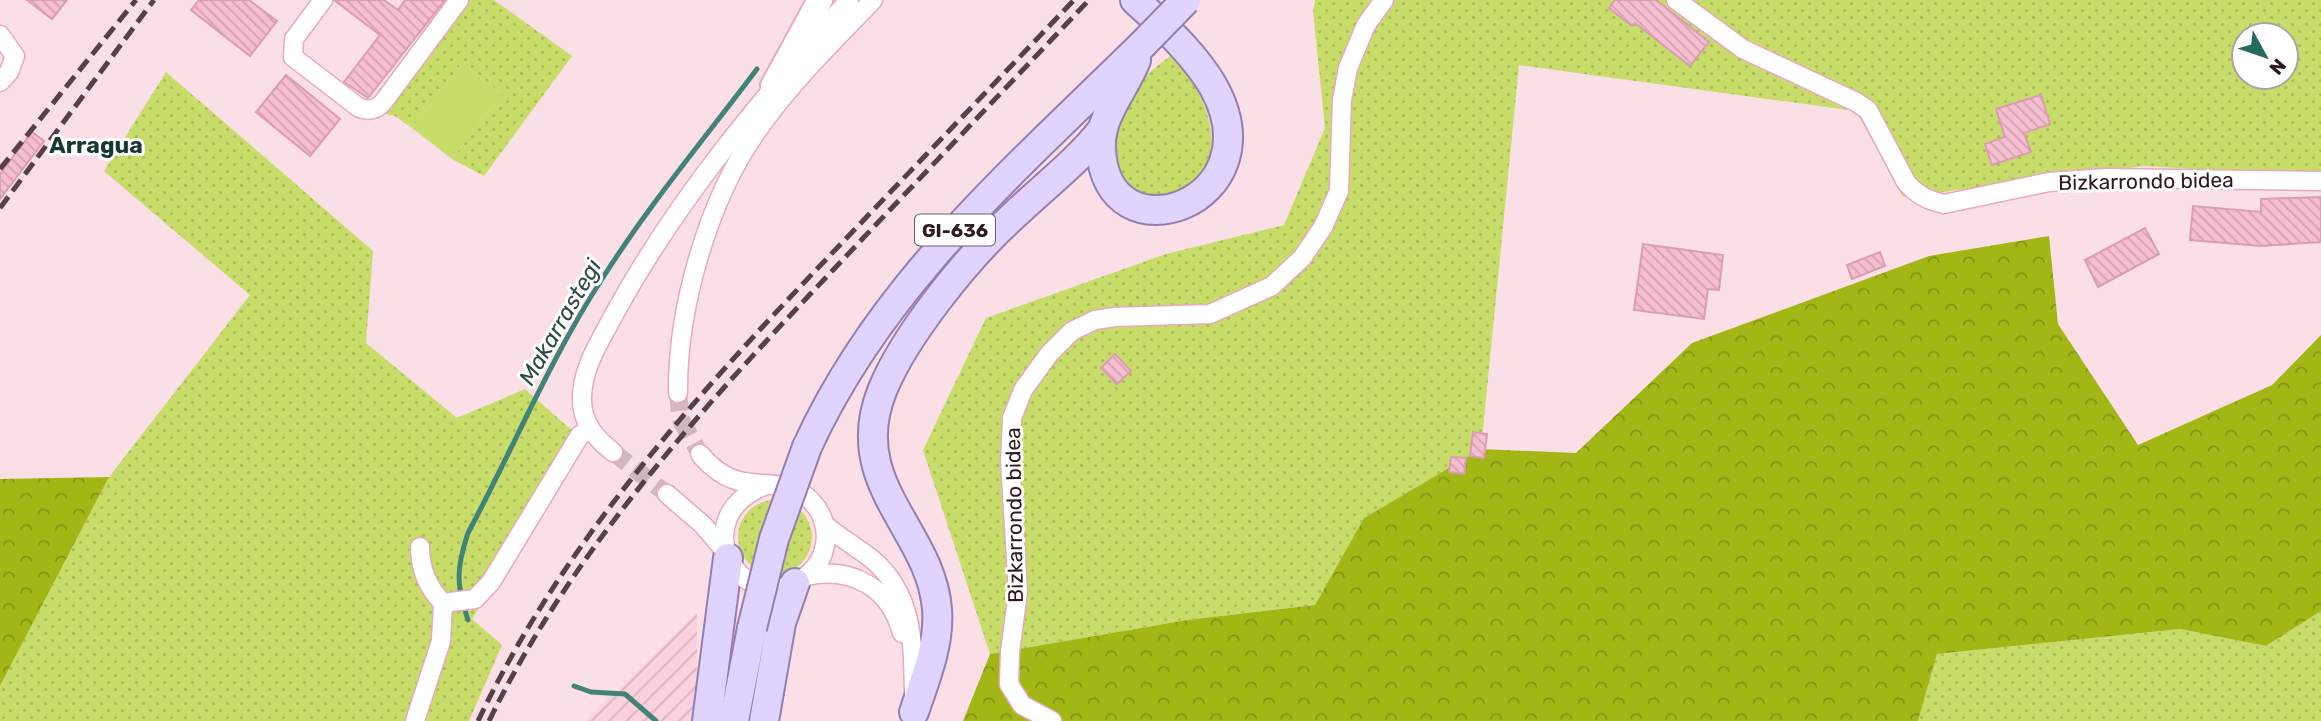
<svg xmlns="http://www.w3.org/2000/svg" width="2321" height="721" viewBox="0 0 2321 721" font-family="Rubik,sans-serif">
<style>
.industrial{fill:url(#industrial-furrows)}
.grass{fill:url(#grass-dots);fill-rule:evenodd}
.forest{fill:url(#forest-crowns)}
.green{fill:#c8dc6a}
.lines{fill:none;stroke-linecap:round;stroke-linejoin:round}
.stream{stroke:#428377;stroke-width:5}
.building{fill:url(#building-back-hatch);stroke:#db9db1;stroke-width:2}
.minor-tunnel{stroke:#d1b7bf;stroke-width:18;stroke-dasharray:18 9;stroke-linecap:butt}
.minor-casing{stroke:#e8a9bd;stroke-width:21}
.secondary-casing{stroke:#e8a9bd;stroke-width:28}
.primary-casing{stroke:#947faf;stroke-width:32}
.minor{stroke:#fff;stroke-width:18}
.secondary{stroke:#fff;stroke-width:24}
.primary{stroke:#e0d3fd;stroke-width:28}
.rail{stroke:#574048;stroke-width:5;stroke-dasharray:14 7;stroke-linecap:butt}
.primary-bridge-casing{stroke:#947faf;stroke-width:32;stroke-linecap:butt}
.primary-bridge{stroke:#e0d3fd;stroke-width:28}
.labels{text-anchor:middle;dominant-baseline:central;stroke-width:6;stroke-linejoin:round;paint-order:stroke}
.shield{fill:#fff;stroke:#6d5d63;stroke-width:2}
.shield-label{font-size:19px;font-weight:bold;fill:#2f1820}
.street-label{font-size:21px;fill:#2f1820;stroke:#fff}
.neighbourhood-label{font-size:23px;font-weight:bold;fill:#183831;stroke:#fff}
.water-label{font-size:23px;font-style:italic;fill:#2c4b44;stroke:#fff}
</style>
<defs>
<pattern id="industrial-furrows" width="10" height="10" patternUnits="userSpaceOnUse" patternTransform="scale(1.75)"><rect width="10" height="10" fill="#fdd0de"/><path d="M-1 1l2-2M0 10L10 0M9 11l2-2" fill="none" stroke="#d9b2be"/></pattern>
<pattern id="grass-dots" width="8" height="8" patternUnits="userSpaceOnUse" patternTransform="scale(1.75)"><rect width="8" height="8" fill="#c8dc6a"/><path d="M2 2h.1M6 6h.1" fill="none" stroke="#acbc5c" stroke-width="1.8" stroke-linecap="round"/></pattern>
<pattern id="forest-crowns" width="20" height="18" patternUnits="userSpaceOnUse" patternTransform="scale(1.75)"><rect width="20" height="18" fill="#a2b716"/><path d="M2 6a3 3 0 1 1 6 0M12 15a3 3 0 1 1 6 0" fill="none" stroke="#849414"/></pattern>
<pattern id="building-back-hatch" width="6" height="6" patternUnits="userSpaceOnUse" patternTransform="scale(1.75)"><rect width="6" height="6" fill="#f6bed0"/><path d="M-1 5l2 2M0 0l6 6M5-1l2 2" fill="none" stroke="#d3a3b2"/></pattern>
</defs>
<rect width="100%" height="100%" fill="#fadfe7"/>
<path class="industrial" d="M697,613v108h-111l10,-11z"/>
<g class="grass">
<path d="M467,0h27l78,56 -88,120 -32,-17 50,-65 -40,-31 -50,65 -17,-12 -14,-3z"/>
<path d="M1315,0h1006v176l-177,-10 -241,31 -47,-86 -337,-46 -38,384 -117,69 -49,87 -128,15 -197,34 -67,-204 63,-132 180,-64 118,-29 41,-97 -12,-117zM2244,35h42v42h-42z"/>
<path d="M1174,53c27,35 65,107 9,135 -11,6 -24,10 -36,7 -56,-18 -27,-94 2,-122 7,-7 17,-13 25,-20z"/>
<path d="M166,72l207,179 -7,92 91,75 68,-29 61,54 -114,176 30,26 -33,76h-469v-35l109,-209 141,-182 -146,-124z"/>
<circle cx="775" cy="537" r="37"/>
<path d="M2321,611v110h-403l19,-67 243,-25 86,17z"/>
</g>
<g class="forest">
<path d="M2049,236l9,88 80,121 134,-60 49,-50v276l-55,35 -86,-17 -243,25 -19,67h-955l27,-67 197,-34 128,-15 49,-87 117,-69 95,4 116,-110 237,-87z"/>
<path d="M109,477l-109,209v-207z"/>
</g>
<path class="green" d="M462,63l40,31 -50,65 -40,-31z"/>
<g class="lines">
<g class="stream">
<path d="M468,620c-12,-36 -12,-51 0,-87 45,-84 82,-174 134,-254 46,-73 103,-141 155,-210"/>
<path d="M574,686l17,6 34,2 31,27"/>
</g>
</g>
<g class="building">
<path d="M27,0h40l-15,19z"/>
<path d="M199,0h50l28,21 -27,35 -59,-46z"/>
<path d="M334,0h50l14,10 7,-10h40l-77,98 -24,-16 36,-47z"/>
<path d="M1615,0h41l53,42 -19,24 -55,-43 -3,3 -23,-18z"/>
<path d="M286,75l54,44 -30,37 -54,-44z"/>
<path d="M2041,95l9,29 -26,9 7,19 -39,13 -7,-21 20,-7 -9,-28z"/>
<path d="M32,132l12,9 -44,58v-25z"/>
<path d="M2321,197v45l-60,4 -71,-6 3,-34 68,6v-13z"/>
<path d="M2145,228l14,26 -61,33 -13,-27z"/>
<path d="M1643,244l80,11 -4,35 -11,-1 -4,30 -70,-9z"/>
<path d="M1880,252l5,14 -33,13 -5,-14z"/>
<path d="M1115,354l16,17 -14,13 -16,-16z"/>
<path d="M1473,432l14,2 -3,24 -14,-2z"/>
<path d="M1451,457l15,1 -2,16 -15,-2z"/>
</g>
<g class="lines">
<g class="minor-tunnel">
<path d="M678,393l3,27 19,34"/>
<path d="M613,452l54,42"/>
</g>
<defs>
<g id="minor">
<path d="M323,0l-29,39 -1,18 65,50c10,5 19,3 26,-6l75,-101"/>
<path d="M1676,0l67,49 113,53 12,8 38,72c11,13 21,18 38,22l105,-22 57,-4 215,3"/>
<path d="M0,35l15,21 -6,16 -9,10"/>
<path d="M678,393c-1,-84 30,-193 79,-262 33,-48 76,-89 116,-131"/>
<path d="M613,452c-17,-13 -31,-29 -31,-52 -1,-32 20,-62 34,-89 63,-115 147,-213 233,-311"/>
<path d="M700,454c10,12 23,23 39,27 26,6 56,-1 74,22 12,13 16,33 10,50 -4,12 -14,22 -24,28 -61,35 -114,-64 -35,-95"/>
<path d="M667,494l36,31 21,25"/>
<path d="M825,525c15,13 32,22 48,35 41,35 40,85 41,135"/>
<path d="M806,576c45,-10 84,11 96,57"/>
<path d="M443,603l32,-4 16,-17 89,-147 11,-5"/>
<path d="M415,721l26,-80 2,-38c-15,-15 -23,-35 -23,-56"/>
<path d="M1052,721l-30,-16 -13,-21 1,-32 8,-60 -8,-131 2,-43 11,-28 26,-36 23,-23 23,-11 20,-3 95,-3 62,-28 30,-28 21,-31 16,-36 3,-91 6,-32 18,-43 18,-25"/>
</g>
<path id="secondary" d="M773,86l47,-86"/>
<g id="primary">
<path d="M1135,0c28,26 58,52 78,86 66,118 -108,177 -112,62 -2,-32 24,-59 35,-88"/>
<path d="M807,447c74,-163 210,-279 335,-402"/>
<path d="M914,712c11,-33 26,-68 23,-103 -6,-79 -92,-125 -55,-218 22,-55 85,-133 129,-173 31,-30 65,-55 91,-88"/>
<path d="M707,721l21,-163"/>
<path d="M734,721l18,-93"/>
<path d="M764,721l17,-98 14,-40"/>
</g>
</defs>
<use href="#minor" class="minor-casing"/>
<use href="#secondary" class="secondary-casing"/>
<use href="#primary" class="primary-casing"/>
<use href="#minor" class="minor"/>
<use href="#secondary" class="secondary"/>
<use href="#primary" class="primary"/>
<g class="rail">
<path d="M0,169l136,-169"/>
<path d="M0,208l154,-208"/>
<path d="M478,721c86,-181 221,-329 359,-473 79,-83 158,-165 237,-248"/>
<path d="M489,721c85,-174 213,-313 345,-452 85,-90 170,-179 255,-269"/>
</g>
<defs>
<g id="primary-bridge">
<path d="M1142,45l44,-45"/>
<path d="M752,628l22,-89 33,-92"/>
</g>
</defs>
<use href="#primary-bridge" class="primary-bridge-casing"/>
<use href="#primary-bridge" class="primary-bridge"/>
</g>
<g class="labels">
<rect class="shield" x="915" y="214.5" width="80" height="31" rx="5"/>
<g class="shield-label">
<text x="955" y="230">GI-636</text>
</g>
<g class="street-label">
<text transform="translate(2146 181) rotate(-1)">Bizkarrondo bidea</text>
<text transform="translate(1014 515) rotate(-91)">Bizkarrondo bidea</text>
</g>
<g class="neighbourhood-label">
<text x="96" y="145">Arragua</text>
</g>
<g class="water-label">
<text transform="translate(560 322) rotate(-60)">Makarrastegi</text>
</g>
</g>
<g transform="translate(2265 56) rotate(130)"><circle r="33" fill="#ffffff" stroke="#aca3a6" stroke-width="2"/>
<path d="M0-5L12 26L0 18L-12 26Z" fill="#256a5d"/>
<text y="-10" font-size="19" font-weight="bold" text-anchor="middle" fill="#2f1820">N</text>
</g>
</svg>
